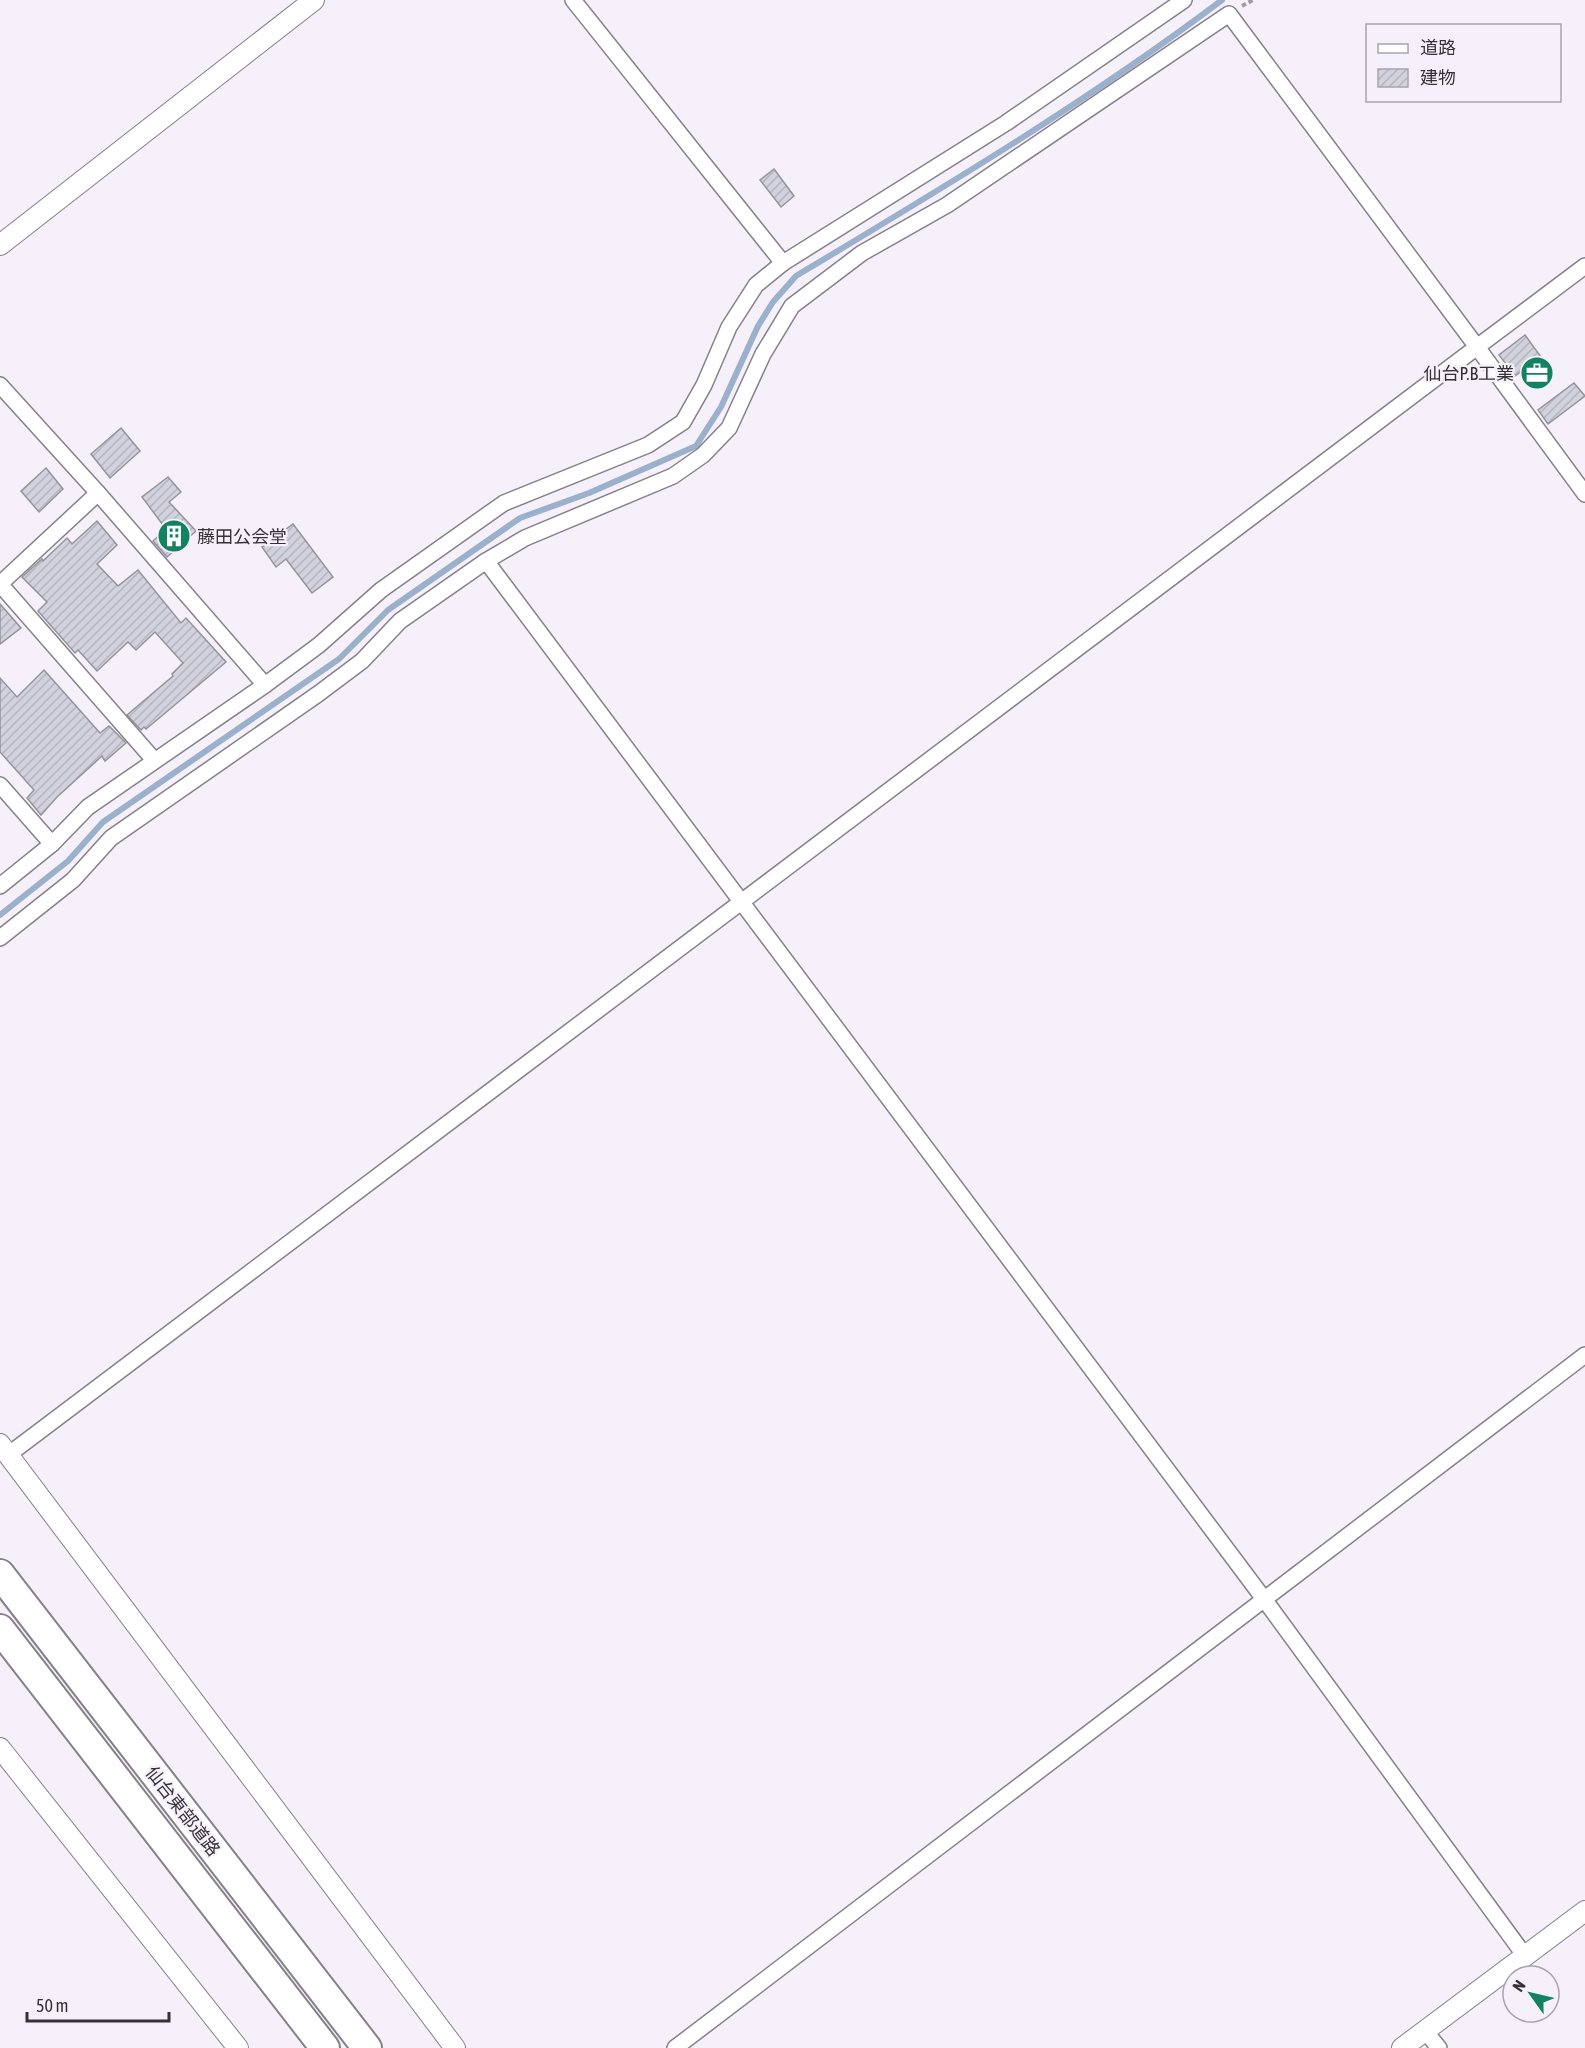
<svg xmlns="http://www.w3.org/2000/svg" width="1585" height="2048" viewBox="0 0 1585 2048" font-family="'Asap Condensed','Noto Sans JP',sans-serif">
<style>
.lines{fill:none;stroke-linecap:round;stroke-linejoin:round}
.stream{stroke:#9bb0cb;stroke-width:6}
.building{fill:url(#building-hatch);stroke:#93949e;stroke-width:1.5}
.minor-casing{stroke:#868089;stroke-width:18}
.tertiary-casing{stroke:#868089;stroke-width:22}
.motorway-casing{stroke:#868089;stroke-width:32}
.path{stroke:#a19ca4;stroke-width:4;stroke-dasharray:4.5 3;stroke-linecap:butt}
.minor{stroke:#fff;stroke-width:15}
.tertiary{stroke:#fff;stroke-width:20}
.motorway{stroke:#fff;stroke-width:28}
.labels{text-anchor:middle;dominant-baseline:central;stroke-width:4.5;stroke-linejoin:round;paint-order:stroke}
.poi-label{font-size:18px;fill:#353236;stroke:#f6f0fa;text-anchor:end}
.street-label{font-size:18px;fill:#353236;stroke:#f6f0fa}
</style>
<defs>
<pattern id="building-hatch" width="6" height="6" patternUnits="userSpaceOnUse" patternTransform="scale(1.5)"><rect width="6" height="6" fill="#d1d2dd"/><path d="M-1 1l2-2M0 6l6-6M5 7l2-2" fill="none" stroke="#b4b5be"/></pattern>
</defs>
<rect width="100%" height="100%" fill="#f6f0fa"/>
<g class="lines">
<path class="stream" d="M0,915l68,-54 35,-39 236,-163 49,-49 132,-92 69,-25 107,-47 25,-39 37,-81 15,-24 23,-26c145,-87 291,-174 426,-276"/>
</g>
<g class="building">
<path d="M774,169l20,27 -13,11 -21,-27z"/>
<path d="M1525,335l16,22 -26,19 -16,-21z"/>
<path d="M1574,383l11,13 -37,28 -10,-14z"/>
<path d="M121,428l19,23 -30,27 -19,-24z"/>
<path d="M46,468l17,21 -24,23 -18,-21z"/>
<path d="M168,477l13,15 -12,10 27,29 -29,26 -14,-16 13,-12 -24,-32z"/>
<path d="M97,521l20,24 -20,19 21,22 20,-16 43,53 5,-5 40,44 -80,67 -2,-2 -3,3 -14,-15 46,-39 -1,-2 11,-11 -28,-31 -19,18 -8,-8 -31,29 -19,-21 -3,3 -37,-42 9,-9 -25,-25 20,-18 1,2 24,-23 5,6z"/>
<path d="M293,524l40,53 -21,16 -26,-34 -10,8 -14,-20z"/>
<path d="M0,604l21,24 -21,16z"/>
<path d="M44,670l56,63 9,-7 17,17 -21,18 -3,-5 -45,41 -16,18 -14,-17 7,-8 -34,-38v-74l17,19z"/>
</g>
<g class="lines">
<defs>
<g id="minor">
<path d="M573,0l210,263"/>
<path d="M1585,266l-108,81 108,147"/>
<path d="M0,385l98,108 167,192 -177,122 -36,37 -52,42"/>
<path d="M486,561l778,1038 261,357"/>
<path d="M0,584l154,176"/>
<path d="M0,584l98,-91"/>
<path d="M265,685l54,-40 62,-55 123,-87 144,-58 35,-23 21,-37 25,-58 27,-42 27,-22 223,-140 178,-123"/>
<path d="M0,785l52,59"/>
<path d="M0,938l73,-58 38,-42 207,-144 44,-33 38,-40 86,-60 39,-23 148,-62 30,-21 26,-27 34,-74 29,-48 70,-53 85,-48 282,-191 248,333 -1469,1108"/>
<path d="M1425,2031l14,17"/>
<path d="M675,2048l910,-693"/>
</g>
<g id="tertiary">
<path d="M0,245l314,-245"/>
<path d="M0,1444l455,604"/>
<path d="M0,1748l238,300"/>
<path d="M1402,2048l183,-137"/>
</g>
<g id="motorway">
<path d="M0,1574l367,474"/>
<path d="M0,1629l325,419"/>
</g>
</defs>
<use href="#minor" class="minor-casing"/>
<use href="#tertiary" class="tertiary-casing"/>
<use href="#motorway" class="motorway-casing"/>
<path class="path" d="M1242,6l11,-6"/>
<use href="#minor" class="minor"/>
<use href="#tertiary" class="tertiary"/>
<use href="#motorway" class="motorway"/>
</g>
<defs>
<symbol id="office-disc" viewBox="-11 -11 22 22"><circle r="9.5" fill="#128260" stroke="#f6f0fa"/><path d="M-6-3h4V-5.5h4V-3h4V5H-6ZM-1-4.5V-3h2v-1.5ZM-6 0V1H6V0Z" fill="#fff"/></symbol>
<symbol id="building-disc" viewBox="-11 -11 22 22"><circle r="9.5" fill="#128260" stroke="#f6f0fa"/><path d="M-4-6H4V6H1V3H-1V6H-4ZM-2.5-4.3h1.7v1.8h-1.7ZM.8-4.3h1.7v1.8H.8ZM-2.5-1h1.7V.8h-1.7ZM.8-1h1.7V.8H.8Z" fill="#fff"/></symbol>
</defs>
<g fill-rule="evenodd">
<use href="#office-disc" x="1518" y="354" width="38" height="38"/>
<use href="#building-disc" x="155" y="517" width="38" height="38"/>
</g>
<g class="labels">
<g class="poi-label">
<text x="1514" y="373">仙台P.B工業</text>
<text x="197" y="536" text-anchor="start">藤田公会堂</text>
</g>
<g class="street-label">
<text transform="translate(183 1811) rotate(52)">仙台東部道路</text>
</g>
</g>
<rect x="1366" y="24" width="195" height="78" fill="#f6f0fa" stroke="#a9a4ac" stroke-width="1.5"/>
<rect x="1378" y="44" width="30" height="9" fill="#ffffff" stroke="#a9a4ac" stroke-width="1.5"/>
<text x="1420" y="54" font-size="18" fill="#353236">道路</text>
<rect x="1378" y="69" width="30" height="18" fill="url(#building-hatch)" stroke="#a9a4ac" stroke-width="1.5"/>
<text x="1420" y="84" font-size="18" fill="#353236">建物</text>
<g transform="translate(1531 1994) rotate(304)"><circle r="28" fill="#f6f0fa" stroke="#a9a4ac" stroke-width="1.5"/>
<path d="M0-4.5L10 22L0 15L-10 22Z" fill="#128260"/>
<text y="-9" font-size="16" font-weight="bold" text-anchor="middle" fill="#353236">N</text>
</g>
<path d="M27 2012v9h142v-9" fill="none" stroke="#353236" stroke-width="3"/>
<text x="36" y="2012" font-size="18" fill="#353236" stroke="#f6f0fa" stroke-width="4.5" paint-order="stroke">50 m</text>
</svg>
